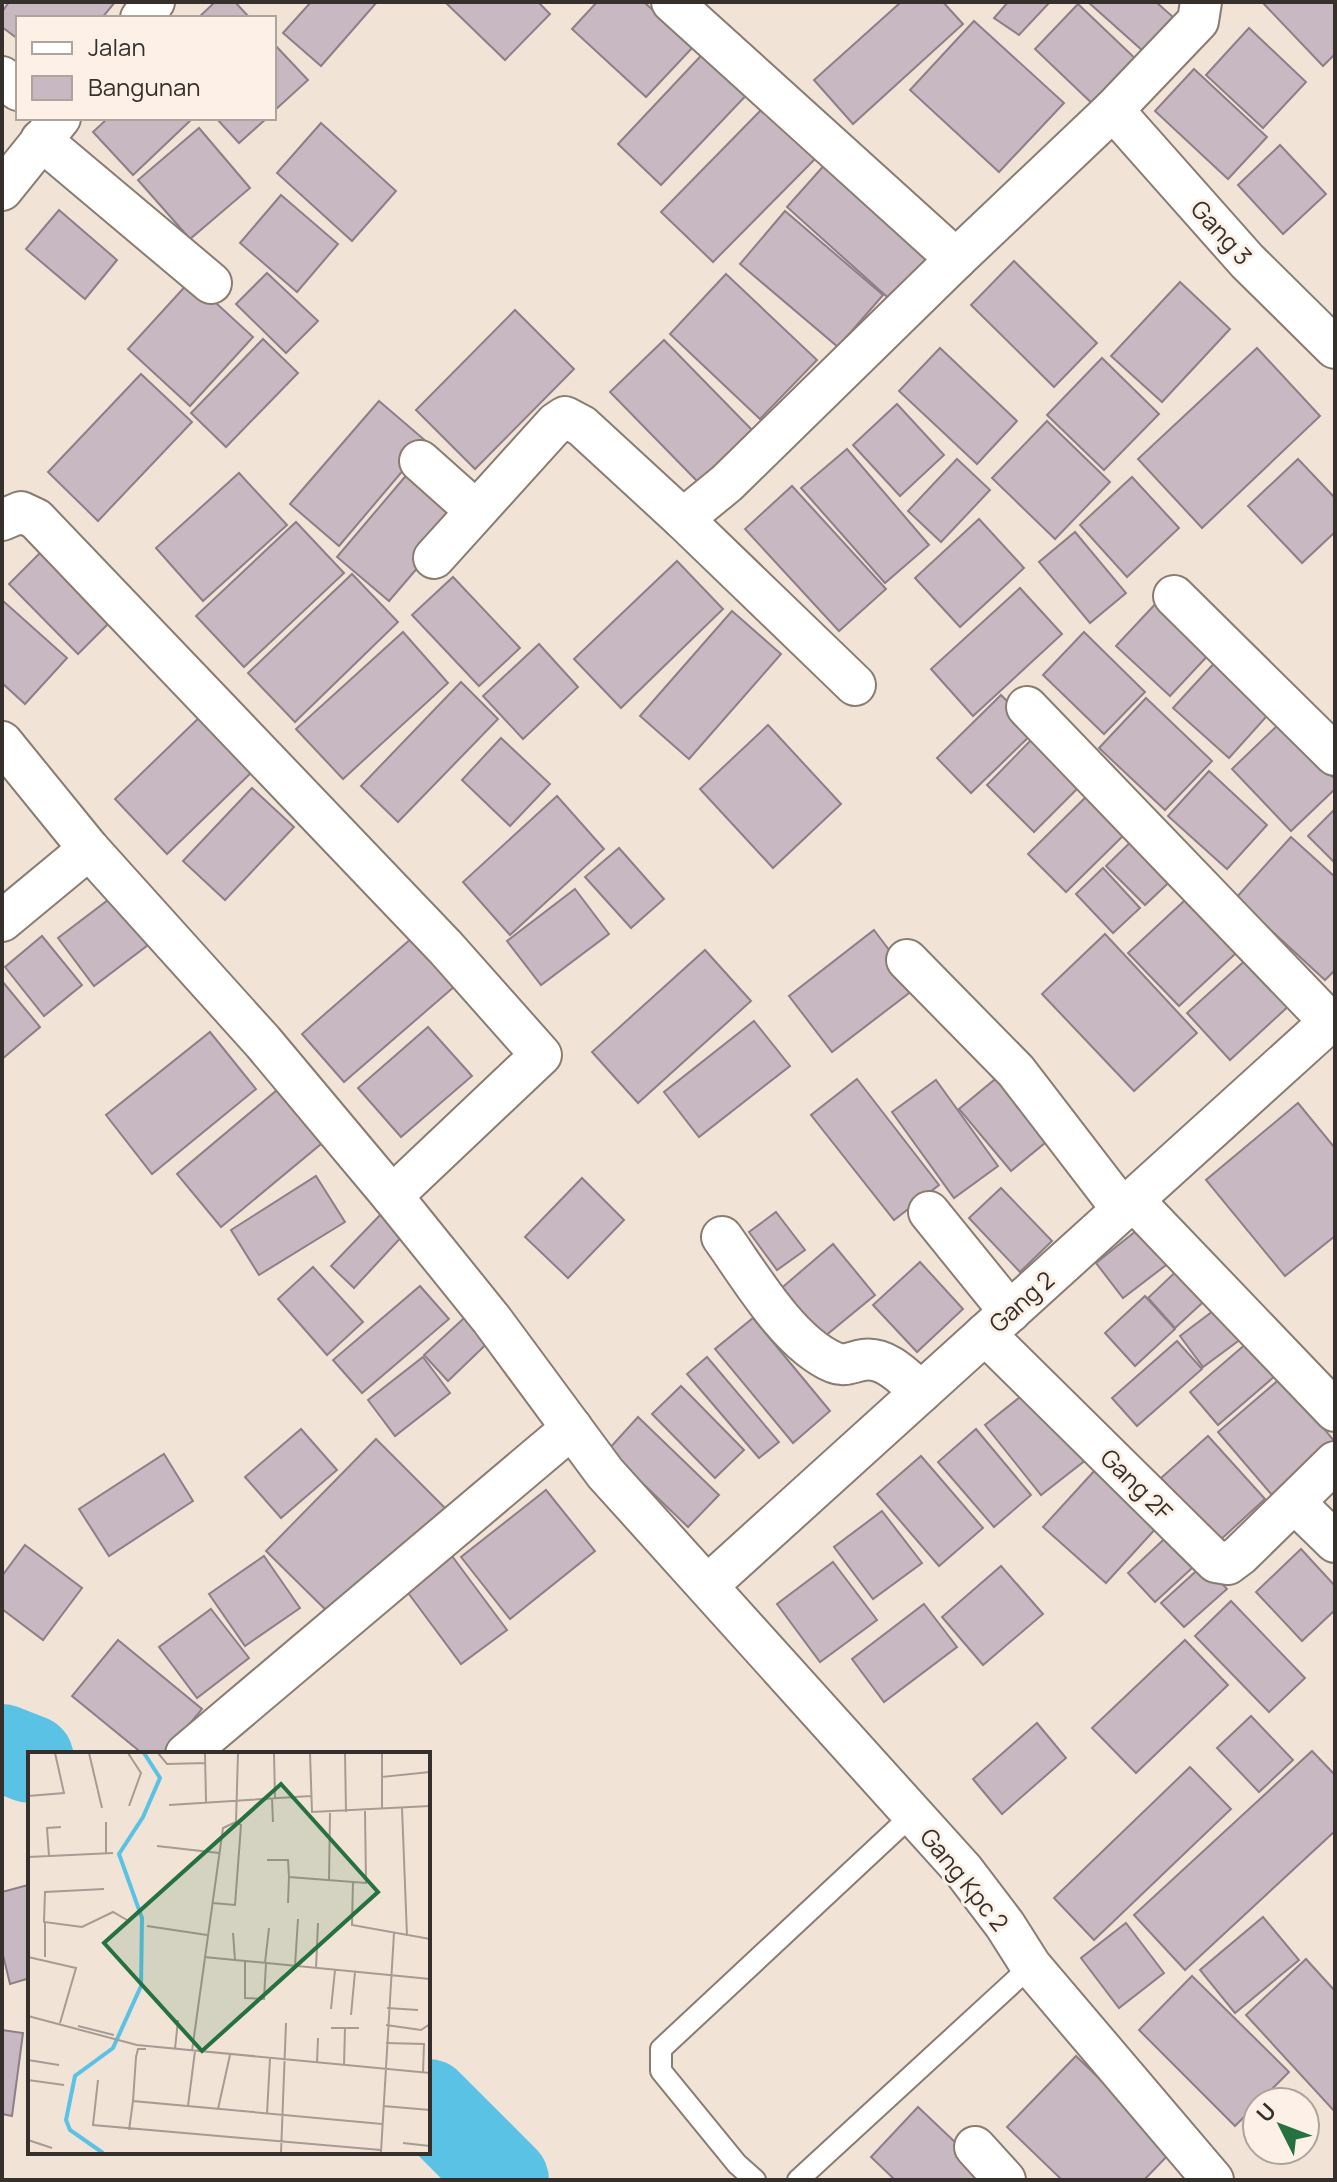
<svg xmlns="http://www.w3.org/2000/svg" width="1337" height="2182" viewBox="0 0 1337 2182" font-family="Manrope,sans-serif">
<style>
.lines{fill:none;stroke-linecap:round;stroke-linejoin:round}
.river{stroke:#5ac2e4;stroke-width:88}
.building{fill:#c8b8c2;stroke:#8e7e88;stroke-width:2}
.lane-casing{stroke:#897c71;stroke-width:24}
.street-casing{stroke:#897c71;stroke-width:44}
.lane{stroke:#fff;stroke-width:20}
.street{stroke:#fff;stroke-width:40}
.labels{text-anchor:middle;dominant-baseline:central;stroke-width:6;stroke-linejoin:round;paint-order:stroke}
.street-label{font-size:24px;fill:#36302c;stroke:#fdf1e7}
.inset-river{fill:none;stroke:#5ac2e4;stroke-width:4}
.inset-road{fill:none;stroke:#a79b93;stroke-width:2}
.view{fill:#25713f;fill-opacity:0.15;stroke:#25713f;stroke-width:4}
.inset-edge{fill:none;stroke:#36302c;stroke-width:4}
</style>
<rect width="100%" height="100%" fill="#f2e3d7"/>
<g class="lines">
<g class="river">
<path d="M2,1748l28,11"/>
<path d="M428,2103l77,77"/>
</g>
</g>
<g class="building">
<path d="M9,2h106l-13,16h-84v21l-16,-12v-15z"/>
<path d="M215,2h20l15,16h-52z"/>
<path d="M311,2h66l-56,64 -38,-33z"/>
<path d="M445,2h93l12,12 -45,46z"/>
<path d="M597,2h47l49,45 -47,50 -74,-68z"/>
<path d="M901,2h42l20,22 -110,100 -39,-44z"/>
<path d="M1008,2h42l-31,33 -25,-17z"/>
<path d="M1088,2h68l17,15 -30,34z"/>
<path d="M1262,2h73v52l-12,12z"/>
<path d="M1078,4l63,60 -43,45 -63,-60z"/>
<path d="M974,21l90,82 -65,69 -89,-82z"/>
<path d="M1249,28l57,54 -43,46 -57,-53z"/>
<path d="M274,44l34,36 -34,31z"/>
<path d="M712,44l43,42 -94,99 -43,-41z"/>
<path d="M1194,69l73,68 -39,42 -73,-68z"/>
<path d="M764,107l52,51 -103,104 -52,-50z"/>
<path d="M108,118h85l-60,57 -40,-43z"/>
<path d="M216,118h51l-28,25z"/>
<path d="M321,123l75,68 -44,50 -75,-68z"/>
<path d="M199,128l51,60 -60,51 -52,-59z"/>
<path d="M1280,145l46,49 -43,40 -45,-49z"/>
<path d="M828,161l109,96 -42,47 -108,-97z"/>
<path d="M281,195l57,49 -41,48 -57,-49z"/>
<path d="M59,210l58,50 -32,39 -59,-50z"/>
<path d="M785,211l98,84 -45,52 -98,-83z"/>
<path d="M1014,261l83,82 -43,44 -83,-82z"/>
<path d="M267,273l51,48 -32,32 -50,-49z"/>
<path d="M726,274l91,86 -57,59 -90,-85z"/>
<path d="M191,280l62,57 -63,69 -62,-57z"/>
<path d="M1180,282l50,47 -68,73 -51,-46z"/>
<path d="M515,310l59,59 -99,100 -59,-59z"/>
<path d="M263,339l35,34 -72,74 -35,-34z"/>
<path d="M664,340l88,90 -54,52 -88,-90z"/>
<path d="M940,348l77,73 -40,43 -78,-73z"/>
<path d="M1257,348l63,68 -118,112 -64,-69z"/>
<path d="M1102,358l57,56 -55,56 -57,-55z"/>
<path d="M141,374l51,48 -94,99 -50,-49z"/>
<path d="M379,401l48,41 -88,104 -49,-42z"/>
<path d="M897,404l47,51 -44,41 -47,-51z"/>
<path d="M1047,421l63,61 -55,57 -63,-61z"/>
<path d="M847,449l82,96 -44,38 -84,-95z"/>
<path d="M957,459l33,31 -49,52 -33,-31z"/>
<path d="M1298,459l37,39v34l-33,31 -54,-57z"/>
<path d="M415,465l53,44 -79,92 -52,-44z"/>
<path d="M239,473l48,52 -84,76 -47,-53z"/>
<path d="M1132,477l47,51 -52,49 -47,-52z"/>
<path d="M792,486l94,103 -47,42 -94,-102z"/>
<path d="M979,519l45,49 -64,59 -45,-49z"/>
<path d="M296,522l48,51 -100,94 -48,-51z"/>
<path d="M1075,532l51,61 -36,30 -51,-61z"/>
<path d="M48,545l69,70 -39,39 -69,-70z"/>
<path d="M677,561l46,48 -102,99 -47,-49z"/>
<path d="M352,574l46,48 -103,100 -47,-49z"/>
<path d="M453,577l67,71 -41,38 -67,-71z"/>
<path d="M1020,588l42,46 -89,82 -42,-47z"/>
<path d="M1160,599l53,51 -43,46 -54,-50z"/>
<path d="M2,600l65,58 -42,46 -23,-21z"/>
<path d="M732,611l49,43 -92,105 -49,-43z"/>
<path d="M403,632l45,51 -105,96 -47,-50z"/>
<path d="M1084,632l61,60 -41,42 -61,-59z"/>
<path d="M539,644l39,43 -55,52 -40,-43z"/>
<path d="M1219,658l55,50 -45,50 -56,-50z"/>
<path d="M461,682l37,37 -100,103 -37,-36z"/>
<path d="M1001,695l35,35 -65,63 -34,-35z"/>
<path d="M1146,698l66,63 -47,49 -66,-62z"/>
<path d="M204,713l52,55 -89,86 -52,-55z"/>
<path d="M1281,722l54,57v10l-44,42 -59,-62z"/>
<path d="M768,725l73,79 -68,64 -73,-79z"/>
<path d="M1038,733l48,47 -52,52 -47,-47z"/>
<path d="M501,738l49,46 -40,42 -48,-46z"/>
<path d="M1209,771l58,54 -40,44 -59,-53z"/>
<path d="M252,788l42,39 -69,73 -42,-39z"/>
<path d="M1093,790l38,38 -65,64 -38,-38z"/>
<path d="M557,796l47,53 -94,86 -47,-53z"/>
<path d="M1335,809v54l-27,-27z"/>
<path d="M1141,832l39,40 -35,33 -39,-39z"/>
<path d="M1291,837l44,40v93l-10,10 -89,-82z"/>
<path d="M619,848l45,51 -33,29 -46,-51z"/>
<path d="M1103,868l37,40 -27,25 -37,-39z"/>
<path d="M575,889l34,45 -68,51 -34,-44z"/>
<path d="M1197,889l51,53 -69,64 -51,-53z"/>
<path d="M112,897l36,48 -54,41 -36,-48z"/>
<path d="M874,930l43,57 -85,65 -43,-56z"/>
<path d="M420,931l42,49 -118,102 -42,-48z"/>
<path d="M1105,934l92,99 -63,58 -92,-97z"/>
<path d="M42,936l40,49 -38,31 -39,-49z"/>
<path d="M705,950l46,51 -113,102 -46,-51z"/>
<path d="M1249,957l43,46 -62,57 -43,-47z"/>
<path d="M2,981l38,46 -38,32z"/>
<path d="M754,1021l36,45 -91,71 -35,-45z"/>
<path d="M428,1027l44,49 -71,61 -43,-49z"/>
<path d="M210,1032l46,57 -104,85 -46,-59z"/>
<path d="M1005,1071l52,62 -46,38 -52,-62z"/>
<path d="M857,1079l82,106 -45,35 -83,-105z"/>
<path d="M936,1080l62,86 -44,32 -62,-86z"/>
<path d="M283,1085l44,54 -106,88 -44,-53z"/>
<path d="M1298,1103l37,45v88l-50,40 -79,-96z"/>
<path d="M316,1176l29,46 -86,53 -28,-45z"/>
<path d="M582,1178l42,42 -56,58 -43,-41z"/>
<path d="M1001,1188l51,53 -32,31 -51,-54z"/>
<path d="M384,1211l22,21 -52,56 -23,-22z"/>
<path d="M776,1212l29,38 -28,20 -28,-38z"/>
<path d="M1146,1223l28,36 -51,39 -27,-35z"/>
<path d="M833,1244l42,51 -56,46 -41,-50z"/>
<path d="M920,1262l43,47 -46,43 -44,-47z"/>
<path d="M1185,1263l29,29 -39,36 -27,-30z"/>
<path d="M313,1267l50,55 -36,33 -49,-56z"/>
<path d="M420,1286l29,33 -87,74 -29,-33z"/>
<path d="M1145,1296l30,33 -40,37 -30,-33z"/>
<path d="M1225,1302l24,31 -46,34 -23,-31z"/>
<path d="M475,1308l23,25 -50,48 -24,-26z"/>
<path d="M753,1318l77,93 -37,32 -78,-94z"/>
<path d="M1177,1341l25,28 -65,57 -25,-28z"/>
<path d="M1247,1343l28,33 -57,49 -28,-33z"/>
<path d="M423,1357l27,36 -55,43 -27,-36z"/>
<path d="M707,1357l72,85 -20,16 -72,-84z"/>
<path d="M1282,1377l53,65 -63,53 -54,-63z"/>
<path d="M681,1386l63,64 -29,28 -63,-64z"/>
<path d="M1030,1389l57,70 -46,36 -56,-70z"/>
<path d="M638,1417l81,78 -31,32 -80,-77z"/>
<path d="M301,1429l36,41 -56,48 -36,-41z"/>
<path d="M976,1429l55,66 -37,32 -56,-65z"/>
<path d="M1208,1436l57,63 -47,43 -57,-64z"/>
<path d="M376,1439l70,70 -110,111 -70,-69z"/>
<path d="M164,1454l29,47 -84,55 -30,-47z"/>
<path d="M921,1456l62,72 -44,38 -62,-72z"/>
<path d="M1096,1469l62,57 -52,57 -63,-56z"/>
<path d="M546,1490l49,61 -85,68 -49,-62z"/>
<path d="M882,1511l40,52 -49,36 -39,-52z"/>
<path d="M1176,1528l27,30 -48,44 -27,-29z"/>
<path d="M25,1545l57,43 -39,52 -41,-31v-33z"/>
<path d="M1301,1549l34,37v24l-33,31 -46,-49z"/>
<path d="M449,1552l58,78 -46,34 -58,-78z"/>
<path d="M264,1556l36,52 -55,38 -36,-52z"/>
<path d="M833,1562l44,58 -57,42 -43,-58z"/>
<path d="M1204,1564l23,25 -43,38 -23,-24z"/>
<path d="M1001,1566l42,48 -60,51 -41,-48z"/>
<path d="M1231,1601l74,77 -36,34 -74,-76z"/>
<path d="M924,1604l33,43 -73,55 -32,-43z"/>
<path d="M211,1609l38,49 -52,40 -38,-51z"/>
<path d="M118,1640l84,69 -37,45h-22l-71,-58z"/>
<path d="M1185,1640l43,45 -92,88 -44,-45z"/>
<path d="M1251,1716l42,44 -34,32 -42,-44z"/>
<path d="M1037,1723l29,35 -64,56 -29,-35z"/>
<path d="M1312,1751l23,24v56l-150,139 -51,-55z"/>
<path d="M1190,1767l41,42 -137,131 -40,-42z"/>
<path d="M28,1885l2,10v83l-20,6 -8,-33v-59z"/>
<path d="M1263,1917l36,43 -64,53 -35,-43z"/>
<path d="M1126,1923l38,50 -45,35 -38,-50z"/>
<path d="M1306,1959l29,32v121l-89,-97z"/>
<path d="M1192,1976l97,96 -54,54 -96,-96z"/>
<path d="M2,2030l21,3 -11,83 -10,-2z"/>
<path d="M1076,2056l97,94 -29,30h-82l-55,-53z"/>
<path d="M918,2107l77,73h-100l-24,-23z"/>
</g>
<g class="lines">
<defs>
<g id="lane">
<path d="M755,2180l-18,-16 -76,-93v-22l251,-234"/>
<path d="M798,2180l233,-214"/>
</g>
<g id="street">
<path d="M672,2l284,257"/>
<path d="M141,18l13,-16"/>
<path d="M2,77l16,13"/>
<path d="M1113,110l134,151 88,87"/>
<path d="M41,140l170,143"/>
<path d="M2,190l58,-72"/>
<path d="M420,461l56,50"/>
<path d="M683,519l172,166"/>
<path d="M2,520l19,-8 15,7 410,429 95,107 -149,141"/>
<path d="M434,558l122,-135 9,-6 17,9 101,93 44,-36 229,-224 157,-149 85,-89 3,-19"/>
<path d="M1174,596l161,159"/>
<path d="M1027,707l303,315"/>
<path d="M2,742l87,107 174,193 129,154 100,124 113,153 359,398 41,54 26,41 182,214"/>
<path d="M2,921l87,-72"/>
<path d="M907,960l109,111 106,138"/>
<path d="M1133,1200l202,211"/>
<path d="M929,1212l81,100"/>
<path d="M722,1237c28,39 66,105 111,125 12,5 18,0 30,-2 23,-4 43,19 58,32"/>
<path d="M985,1334l231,228 12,2 12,-9 95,-93"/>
<path d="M1295,1503l40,39"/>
<path d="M708,1585l627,-568"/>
<path d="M186,1754l386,-326"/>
<path d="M975,2147l30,33"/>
</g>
</defs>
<use href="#lane" class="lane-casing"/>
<use href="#street" class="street-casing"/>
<use href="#lane" class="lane"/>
<use href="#street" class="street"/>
</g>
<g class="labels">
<g class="street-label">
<text transform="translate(1222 232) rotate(48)">Gang 3</text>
<text transform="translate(1021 1301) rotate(-42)">Gang 2</text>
<text transform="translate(1137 1484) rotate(45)">Gang 2F</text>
<text transform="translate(965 1879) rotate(51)">Gang Kpc 2</text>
</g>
</g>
<g transform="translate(28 1752)">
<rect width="402" height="402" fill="#f2e3d7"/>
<path class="inset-river" d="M75,401l-33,-23 -4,-10 9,-44 38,-28 28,-62 1,-68 -23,-64 24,-37 17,-39 -16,-25"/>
<path class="inset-road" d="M61,1l13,55M100,1l13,20 -12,33M130,1l9,11 39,-1M177,1l1,49M246,1l1,45M282,1l2,59 118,-6M317,1l1,59M354,1v24l48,-5M0,44l36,-3 -9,-40M244,46l1,24M141,53l142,-9M374,56l5,128M354,57v-32M129,94l62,7M78,101v-31M21,104l-2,-28 14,-1M0,105l85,-4M239,108h21l1,17 77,6 -1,-72M301,129l1,-68M325,130l-1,43 78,14M76,137l-59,3 -1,30 38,5 31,-15 14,8M185,151l22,2 6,-80 -5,-3 2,-69M260,151l1,-26M17,171v34M119,174l60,9M205,181l2,27M0,205l48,11 -16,55M176,205l226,22M217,209v37l19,1 2,-36M237,211l4,-35M267,214l3,-47M288,216l2,-45M359,256l31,2M303,257l4,-39M323,263l4,-43M0,264l109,29 293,28M358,273l35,5 9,-6M50,274l36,9M303,276h28M358,291l38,1 -1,29M118,297h-8l-2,8 -3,44 249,23M147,297l3,-29M164,299l31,-223 13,-6M0,308l31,5M289,311l1,-25M316,314l1,-38M0,328l36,5M70,328l-5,45 288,25M160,354l7,-55M355,354l47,4M190,357l12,-54M239,362l3,-56M101,378l4,-29M0,388l24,8M375,391l27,3M353,400l13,-219M253,401l5,-130"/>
<path class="view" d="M253,32l97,108 -176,159 -98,-108z"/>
<rect width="402" height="402" class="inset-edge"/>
</g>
<rect width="1337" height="2182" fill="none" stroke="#36302c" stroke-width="8"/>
<rect x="16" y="16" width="260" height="104" fill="#fdf1e7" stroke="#ada49c" stroke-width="2"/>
<rect x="32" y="42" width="40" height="12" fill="#ffffff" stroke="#ada49c" stroke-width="2"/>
<text x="88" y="56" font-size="24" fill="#36302c">Jalan</text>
<rect x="32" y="76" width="40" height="24" fill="#c8b8c2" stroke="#ada49c" stroke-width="2"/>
<text x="88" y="96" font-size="24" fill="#36302c">Bangunan</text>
<g transform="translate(1281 2126) rotate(312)"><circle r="38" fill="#fdf1e7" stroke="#ada49c" stroke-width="2"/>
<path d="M0-6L14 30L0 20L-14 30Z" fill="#25713f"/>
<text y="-12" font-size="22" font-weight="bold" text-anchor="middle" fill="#36302c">U</text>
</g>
</svg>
